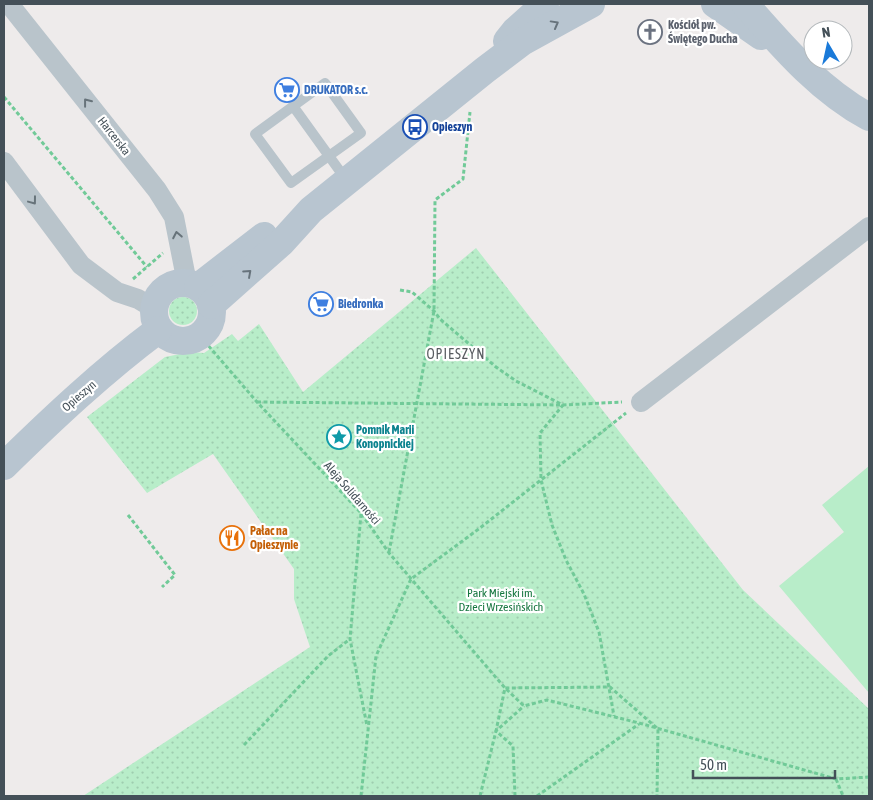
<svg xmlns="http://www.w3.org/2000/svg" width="873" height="800" viewBox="0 0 873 800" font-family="'Asap Condensed',sans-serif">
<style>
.grass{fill:url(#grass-dots)}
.pitch{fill:#b8edc9}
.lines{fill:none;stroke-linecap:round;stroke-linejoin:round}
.path{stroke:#71ca98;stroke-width:3;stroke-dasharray:4 2.5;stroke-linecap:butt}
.lane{stroke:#b9c4cb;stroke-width:10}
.street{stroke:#b9c4cb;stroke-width:20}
.secondary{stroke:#b8c5d0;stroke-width:28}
.oneway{stroke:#67737c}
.oneway2{stroke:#67737a}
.labels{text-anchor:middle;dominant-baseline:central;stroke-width:4.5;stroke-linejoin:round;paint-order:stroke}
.worship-label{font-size:12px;font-weight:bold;fill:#5b616d;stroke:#fff;text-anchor:start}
.shop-label{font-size:12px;font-weight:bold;fill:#366cbe;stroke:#fff;text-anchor:start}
.transit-label{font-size:12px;font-weight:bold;fill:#164399;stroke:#fff;text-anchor:start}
.street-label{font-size:12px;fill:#445058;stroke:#fff}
.culture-label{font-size:12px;font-weight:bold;fill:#0d838f;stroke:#fff;text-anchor:start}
.food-label{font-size:12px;font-weight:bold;fill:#c56008;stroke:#fff;text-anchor:start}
.park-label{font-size:12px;fill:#177740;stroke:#fff}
.neighbourhood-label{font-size:14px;letter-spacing:1px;fill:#585c60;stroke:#fff}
</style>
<defs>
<pattern id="grass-dots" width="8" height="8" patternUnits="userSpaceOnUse" patternTransform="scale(1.25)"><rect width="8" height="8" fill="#b8edc9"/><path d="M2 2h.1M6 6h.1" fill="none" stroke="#9fcdaf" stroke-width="1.8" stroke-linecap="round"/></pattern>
</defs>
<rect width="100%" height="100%" fill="#eeebeb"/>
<g class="grass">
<path d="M476,248l267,342 126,119v87h-786l227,-149 -16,-48v-30l-81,-115 -66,39 -60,-76 78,-60 25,-5 14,1 28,-19 6,7 21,-17 44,68z"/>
<circle cx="183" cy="311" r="14"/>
</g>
<path class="pitch" d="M869,466v227l-90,-107 65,-54 -22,-27z"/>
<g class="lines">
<g class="path">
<path d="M4,97l143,170"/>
<path d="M133,279l30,-26"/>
<path d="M400,290l12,2 22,19 6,8 56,48 20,14 47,24 -23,28 1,47 11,45 14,35 18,34 15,38 15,84"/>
<path d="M200,336l57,66 104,111 28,40 116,135 19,18 23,-6 92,23 197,56 33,-2"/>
<path d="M257,402l306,3 59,-3"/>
<path d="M361,514l-11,125 17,87"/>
<path d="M128,515l47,60 -13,12"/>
<path d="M389,552l45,-241 1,-111 28,-21 7,-67"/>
<path d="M244,745l84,-89 22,-17"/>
<path d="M836,779l7,17"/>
<path d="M361,796l15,-140 35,-77 69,-51 146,-115"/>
<path d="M480,796l16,-65 28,-25"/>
<path d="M515,796l-2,-50 -17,-15 9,-43 105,-1 48,42 -1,67"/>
<path d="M537,796l102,-72"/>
</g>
<g class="lane">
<path d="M325,83l36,50 -70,50 -36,-49z"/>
<path d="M293,106l54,75"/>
</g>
<g class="street">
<path d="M9,4l148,186 17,27 13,66"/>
<path d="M4,162l77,103 36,27 21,7 15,9"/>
<path d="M641,402l228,-175"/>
</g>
<g class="secondary">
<path d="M715,4l46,32"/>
<path d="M745,4c37,42 74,86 124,113"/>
<path d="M507,41l8,-10 30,-27"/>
<circle cx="183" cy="312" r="29"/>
<path d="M198,287l66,-51"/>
<path d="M211,305l70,-62 30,-33 174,-140 37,-28 69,-38"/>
<path d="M4,466c49,-48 99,-95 154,-136"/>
</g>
</g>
<defs><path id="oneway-chevron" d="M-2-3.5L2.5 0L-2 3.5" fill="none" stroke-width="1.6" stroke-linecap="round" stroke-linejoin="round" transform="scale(1.25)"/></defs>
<g class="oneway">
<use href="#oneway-chevron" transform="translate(555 24) rotate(-29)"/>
<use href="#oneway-chevron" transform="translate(248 273) rotate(-42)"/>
</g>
<g class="oneway2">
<use href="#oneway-chevron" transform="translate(87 102) rotate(-128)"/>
<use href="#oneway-chevron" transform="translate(33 201) rotate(53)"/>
<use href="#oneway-chevron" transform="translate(177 235) rotate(-101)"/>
</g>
<defs>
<symbol id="church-ring" viewBox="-11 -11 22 22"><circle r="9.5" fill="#fff" stroke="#6b7280" stroke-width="1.5"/><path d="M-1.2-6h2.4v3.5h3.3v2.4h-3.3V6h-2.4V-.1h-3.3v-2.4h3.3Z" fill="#6b7280"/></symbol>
<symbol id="supermarket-ring" viewBox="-11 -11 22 22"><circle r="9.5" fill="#fff" stroke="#3f7fe0" stroke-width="1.5"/><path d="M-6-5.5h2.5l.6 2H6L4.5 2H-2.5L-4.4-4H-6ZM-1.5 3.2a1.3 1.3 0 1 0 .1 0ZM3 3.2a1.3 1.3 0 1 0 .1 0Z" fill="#3f7fe0"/></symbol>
<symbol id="bus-ring" viewBox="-11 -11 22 22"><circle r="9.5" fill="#fff" stroke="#1a4fb4" stroke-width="1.5"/><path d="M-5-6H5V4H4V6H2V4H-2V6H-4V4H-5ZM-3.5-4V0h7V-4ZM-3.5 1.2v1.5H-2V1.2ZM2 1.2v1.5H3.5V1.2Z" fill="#1a4fb4"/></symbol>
<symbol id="sight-ring" viewBox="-11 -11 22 22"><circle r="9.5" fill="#fff" stroke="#0f9aa8" stroke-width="1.5"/><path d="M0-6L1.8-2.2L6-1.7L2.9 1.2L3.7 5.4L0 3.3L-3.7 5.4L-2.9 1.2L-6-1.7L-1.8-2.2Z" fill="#0f9aa8"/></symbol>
<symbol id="restaurant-ring" viewBox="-11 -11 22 22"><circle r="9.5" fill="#fff" stroke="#e8710a" stroke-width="1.5"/><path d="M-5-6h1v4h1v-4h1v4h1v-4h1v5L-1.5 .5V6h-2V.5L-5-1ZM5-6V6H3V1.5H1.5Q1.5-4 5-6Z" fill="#e8710a"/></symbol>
</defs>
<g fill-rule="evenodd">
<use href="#church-ring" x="636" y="18" width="28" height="28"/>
<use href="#supermarket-ring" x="273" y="76" width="28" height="28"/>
<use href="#bus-ring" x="401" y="113" width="28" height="28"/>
<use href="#supermarket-ring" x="307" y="290" width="28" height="28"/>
<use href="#sight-ring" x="325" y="423" width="28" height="28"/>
<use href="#restaurant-ring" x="218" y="524" width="28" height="28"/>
</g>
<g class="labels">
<g class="worship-label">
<text x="668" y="25">Kościół pw.<tspan x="668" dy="14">Świętego Ducha</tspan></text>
</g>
<g class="shop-label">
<text x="304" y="90">DRUKATOR s.c.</text>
<text x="338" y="304">Biedronka</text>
</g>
<g class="transit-label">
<text x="432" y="127">Opieszyn</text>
</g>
<g class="street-label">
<text transform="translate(114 136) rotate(52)">Harcerska</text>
<text transform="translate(79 396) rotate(-41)">Opieszyn</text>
<text transform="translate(352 493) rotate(49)">Aleja Solidarności</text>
</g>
<g class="culture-label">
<text x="356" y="430">Pomnik Marii<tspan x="356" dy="14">Konopnickiej</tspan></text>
</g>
<g class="food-label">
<text x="250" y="531">Pałac na<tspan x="250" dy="14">Opieszynie</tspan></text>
</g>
<g class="park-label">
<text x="501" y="593">Park Miejski im.<tspan x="501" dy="14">Dzieci Wrzesińskich</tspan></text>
</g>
<g class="neighbourhood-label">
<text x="456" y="354">OPIESZYN</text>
</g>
</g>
<rect width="873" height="800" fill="none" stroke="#445058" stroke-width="10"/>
<g transform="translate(828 45) rotate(351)"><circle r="24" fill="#ffffff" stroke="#b4b9bc"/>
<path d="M0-4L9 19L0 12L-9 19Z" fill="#1a7ad9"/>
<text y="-8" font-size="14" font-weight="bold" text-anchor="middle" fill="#445058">N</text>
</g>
<path d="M693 770v8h142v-8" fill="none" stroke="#445058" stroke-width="2.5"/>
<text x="700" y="770" font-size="15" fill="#445058" stroke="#ffffff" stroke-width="4" paint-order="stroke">50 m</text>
</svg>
